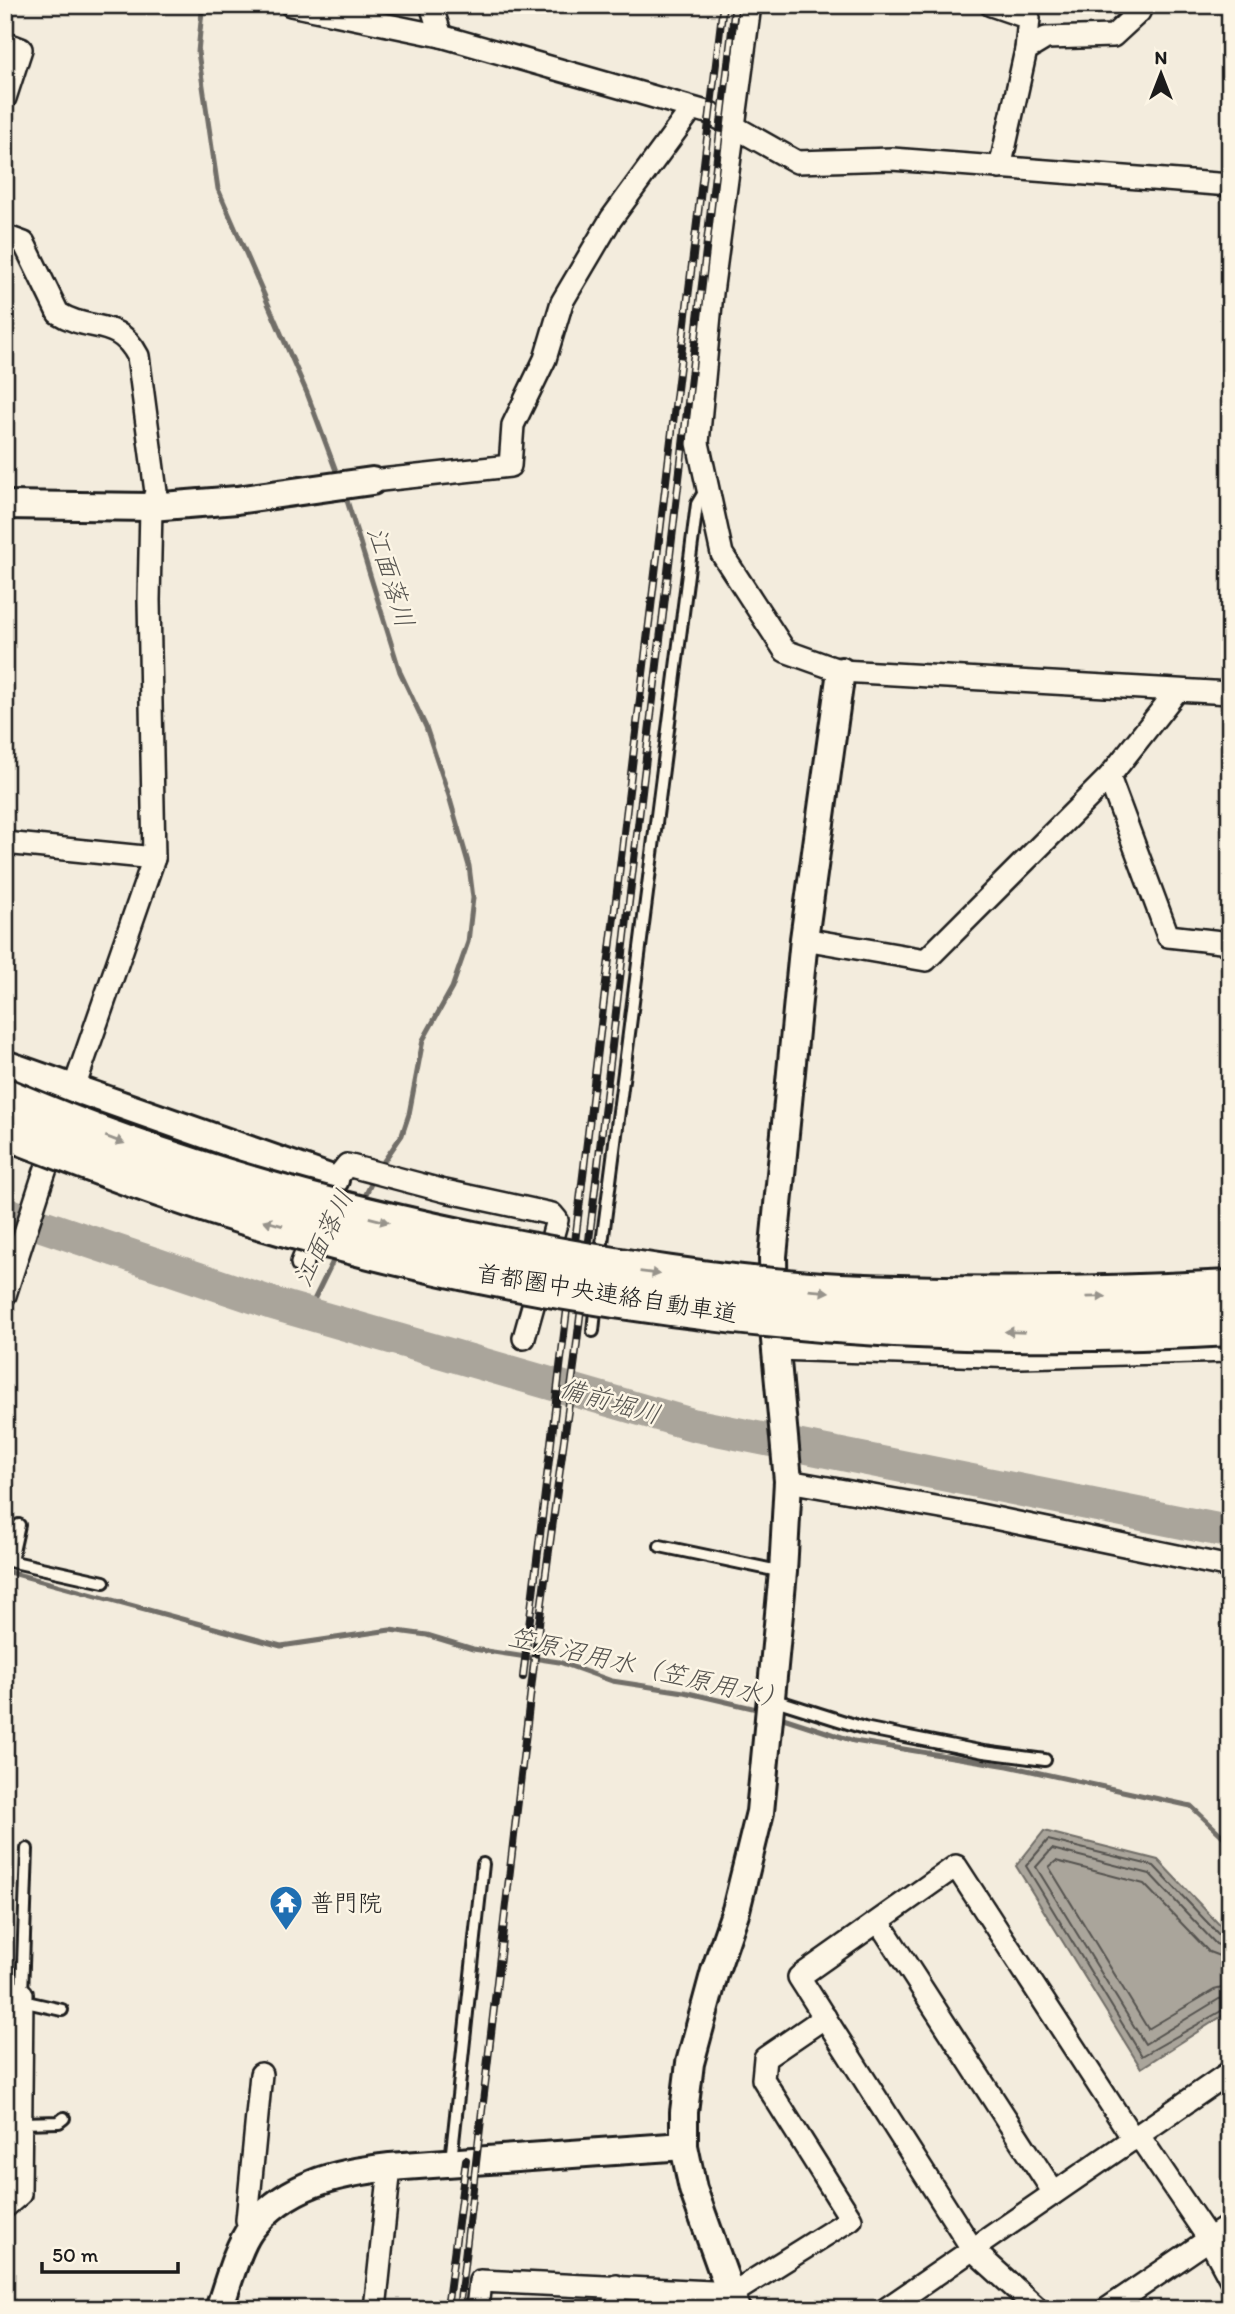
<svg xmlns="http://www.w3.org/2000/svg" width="1235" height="2314" viewBox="0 0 1235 2314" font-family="Itim,'Klee One',sans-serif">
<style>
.water{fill:#aaa59b;stroke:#716e68;stroke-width:2}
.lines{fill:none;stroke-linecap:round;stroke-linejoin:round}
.shore{stroke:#55534f;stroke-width:2}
.stream{stroke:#716e68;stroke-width:5}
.river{stroke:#aaa59b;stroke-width:33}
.service-casing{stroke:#1c1c1c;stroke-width:16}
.minor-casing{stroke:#1c1c1c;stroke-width:26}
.tertiary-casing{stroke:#1c1c1c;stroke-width:32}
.service{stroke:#fcf5e5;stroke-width:10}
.minor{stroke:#fcf5e5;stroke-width:21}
.tertiary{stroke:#fcf5e5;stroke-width:26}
.rail-casing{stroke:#1c1c1c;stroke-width:8}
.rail{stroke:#fcf5e5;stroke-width:5;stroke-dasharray:16;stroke-linecap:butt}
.motorway-bridge-casing{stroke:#1c1c1c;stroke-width:44;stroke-linecap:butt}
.motorway-bridge{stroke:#fcf5e5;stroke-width:38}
.oneway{fill:#97938b}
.labels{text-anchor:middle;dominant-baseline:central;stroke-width:5;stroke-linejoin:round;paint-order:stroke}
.street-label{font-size:24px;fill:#1c1c1c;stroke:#fcf5e5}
.poi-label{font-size:24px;fill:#1c1c1c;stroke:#fcf5e5;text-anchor:start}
.water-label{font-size:26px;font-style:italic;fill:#55534f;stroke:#fcf5e5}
</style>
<rect width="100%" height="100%" fill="#f3ecdd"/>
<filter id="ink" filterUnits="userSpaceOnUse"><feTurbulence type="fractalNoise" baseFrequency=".0143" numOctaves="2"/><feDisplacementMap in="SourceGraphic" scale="14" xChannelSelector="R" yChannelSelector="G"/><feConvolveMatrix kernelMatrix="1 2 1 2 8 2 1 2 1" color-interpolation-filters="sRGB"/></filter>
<g filter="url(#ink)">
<path class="water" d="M1044,1831l114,29 72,76v75l-89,57 -125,-202z"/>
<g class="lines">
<g class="shore">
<path d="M1230,1940l-8,-2 -68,-72 -106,-26 -22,26 116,190 88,-50"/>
<path d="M1230,1949l-14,-5 -66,-70 -98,-25 -16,18 109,177 74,-45 11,-2"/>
<path d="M1230,1960l-21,-8 -65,-68 -88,-23 -7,6 99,162 66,-39 16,-4"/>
</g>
<g class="stream">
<path d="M193,5l9,6 -4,41 20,137 89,204 32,86"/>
<path d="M345,494l55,178 26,55 23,69 20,70 4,32 -5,44 -16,46 -29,52 -14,74 -7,21 -18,26"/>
<path d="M362,1202l11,-22"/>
<path d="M308,1312l28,-57"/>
<path d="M5,1571l276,75 109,-16 37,5 46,14 86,13 53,19 72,11 77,18"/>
<path d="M777,1716l77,25 154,25 183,40 39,37"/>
</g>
<path class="river" d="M5,1213l266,90 423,122 536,107"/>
<defs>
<g id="service">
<path d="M600,1259l97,-755 9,-15"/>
<path d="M593,1331l3,-29"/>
<path d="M660,1546l123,26"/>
<path d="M5,1560l99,22"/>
<path d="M11,1561l8,-36"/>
<path d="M772,1699l92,29 120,24 61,8"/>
<path d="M22,1994l5,-145"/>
<path d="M22,2001l40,9"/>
<path d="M21,2123l38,-1 5,-4"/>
<path d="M451,2161l32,-297"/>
</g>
<g id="minor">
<path d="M291,5l150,31 269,77 87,49 95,-3 338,26"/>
<path d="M431,5l10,31"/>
<path d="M750,5l-38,288 -14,150 24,111 63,97 56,20 389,22"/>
<path d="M991,5l38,13 -3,32"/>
<path d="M5,43l16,6 -16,49"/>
<path d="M1000,168l26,-118 20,-12 67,-2 26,-24 3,-7"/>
<path d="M5,236l19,7 34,70c31,20 60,4 80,43l18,136 -5,15 -2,93 5,258 -149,-15"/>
<path d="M372,481l138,-15 3,-41 32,-66 17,-57 49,-83 80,-109"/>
<path d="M1109,777l59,159 62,7"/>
<path d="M804,939l122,21 183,-183 67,-85"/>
<path d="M330,1192l5,-12 12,-15 98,26 107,23 5,6 -33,118"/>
<path d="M302,1263l15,-37"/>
<path d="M5,1295l37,-115 112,-322"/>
<path d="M775,1349l245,8 210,-6"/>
<path d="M788,1481l187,33 255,53"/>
<path d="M879,1922l175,271"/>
<path d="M5,1990l17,4 -2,200 -15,13"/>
<path d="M1139,2136l70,103 21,39"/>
<path d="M250,2230l-3,-10 14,-146"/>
<path d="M375,2309l15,-142"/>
<path d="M477,2309l3,-28 253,12 118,-74 -88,-140 2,-21 60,-41"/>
<path d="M613,2309l3,-23"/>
<path d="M886,2309l344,-237"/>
<path d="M1038,2309l-65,-59 -174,-273 157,-111 178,274"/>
<path d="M1107,2309l123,-84"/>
</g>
<g id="tertiary">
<path d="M5,505l146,2 86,-7 135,-19"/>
<path d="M5,1064l330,116"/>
<path d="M219,2309c8,-22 18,-62 32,-80 35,-45 86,-56 139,-62l294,-21"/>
<path d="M736,2309l-43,-120 -9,-43v-34l6,-49 25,-92 21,-61 24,-98 23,-240 5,-91 -14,-152 -1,-73 31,-317 37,-268"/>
</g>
</defs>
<use href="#service" class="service-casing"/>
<use href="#minor" class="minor-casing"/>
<use href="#tertiary" class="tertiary-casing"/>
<use href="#service" class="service"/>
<use href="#minor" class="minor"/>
<use href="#tertiary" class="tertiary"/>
<defs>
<g id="rail">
<path d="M523,1677l200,-1672"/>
<path d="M447,2309l19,-149"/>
<path d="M459,2309l77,-663 39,-287 160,-1354"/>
</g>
</defs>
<use href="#rail" class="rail-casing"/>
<use href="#rail" class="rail"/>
<defs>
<g id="motorway-bridge">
<path d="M5,1098c158,68 325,115 493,148 113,22 227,41 342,47 130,6 260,4 390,-3"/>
<path d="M5,1129c78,30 157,61 237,85 320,96 655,132 988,112"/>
</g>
</defs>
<use href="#motorway-bridge" class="motorway-bridge-casing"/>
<use href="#motorway-bridge" class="motorway-bridge"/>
</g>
<defs><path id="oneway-solid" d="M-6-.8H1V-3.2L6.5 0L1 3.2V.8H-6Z" transform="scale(1.75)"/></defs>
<g class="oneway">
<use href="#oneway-solid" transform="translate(115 1140) rotate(21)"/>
<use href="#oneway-solid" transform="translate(379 1220) rotate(14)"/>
<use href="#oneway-solid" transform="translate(273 1223) rotate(-164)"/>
<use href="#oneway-solid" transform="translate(650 1273) rotate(7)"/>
<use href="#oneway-solid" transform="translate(819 1291) rotate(5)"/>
<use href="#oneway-solid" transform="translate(1096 1297) rotate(-1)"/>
<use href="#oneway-solid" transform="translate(1015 1332) rotate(-178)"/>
</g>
</g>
<defs>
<symbol id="temple-pin" viewBox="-11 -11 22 30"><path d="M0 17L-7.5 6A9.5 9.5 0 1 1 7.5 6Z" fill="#1f6fb2" stroke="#fcf5e5"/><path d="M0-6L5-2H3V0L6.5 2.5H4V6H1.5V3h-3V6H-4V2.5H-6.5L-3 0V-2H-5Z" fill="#fff"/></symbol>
</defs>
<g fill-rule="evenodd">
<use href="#temple-pin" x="267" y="1883" width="38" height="52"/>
</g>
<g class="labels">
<g class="street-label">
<text transform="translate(607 1293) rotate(9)">首都圏中央連絡自動車道</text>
</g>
<g class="poi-label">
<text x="310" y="1902">普門院</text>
</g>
<g class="water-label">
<text transform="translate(391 577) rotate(73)">江面落川</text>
<text transform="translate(323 1238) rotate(-64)">江面落川</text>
<text transform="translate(610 1401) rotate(16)">備前堀川</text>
<text transform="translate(648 1668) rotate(13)">笠原沼用水（笠原用水）</text>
</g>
</g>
<rect width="1235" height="2314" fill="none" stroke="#fcf5e5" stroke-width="28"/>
<rect x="14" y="14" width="1207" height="2286" fill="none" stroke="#1c1c1c" stroke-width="2.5" filter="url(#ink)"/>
<g transform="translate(1161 74)" stroke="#fcf5e5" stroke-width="5" paint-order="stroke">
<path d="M0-5L12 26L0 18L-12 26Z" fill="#1c1c1c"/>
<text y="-10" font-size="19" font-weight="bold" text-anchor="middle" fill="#1c1c1c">N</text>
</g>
<path d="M42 2262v10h136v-10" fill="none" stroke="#1c1c1c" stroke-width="3.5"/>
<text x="52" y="2262" font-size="21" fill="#1c1c1c" stroke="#fcf5e5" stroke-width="5" paint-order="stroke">50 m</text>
</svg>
